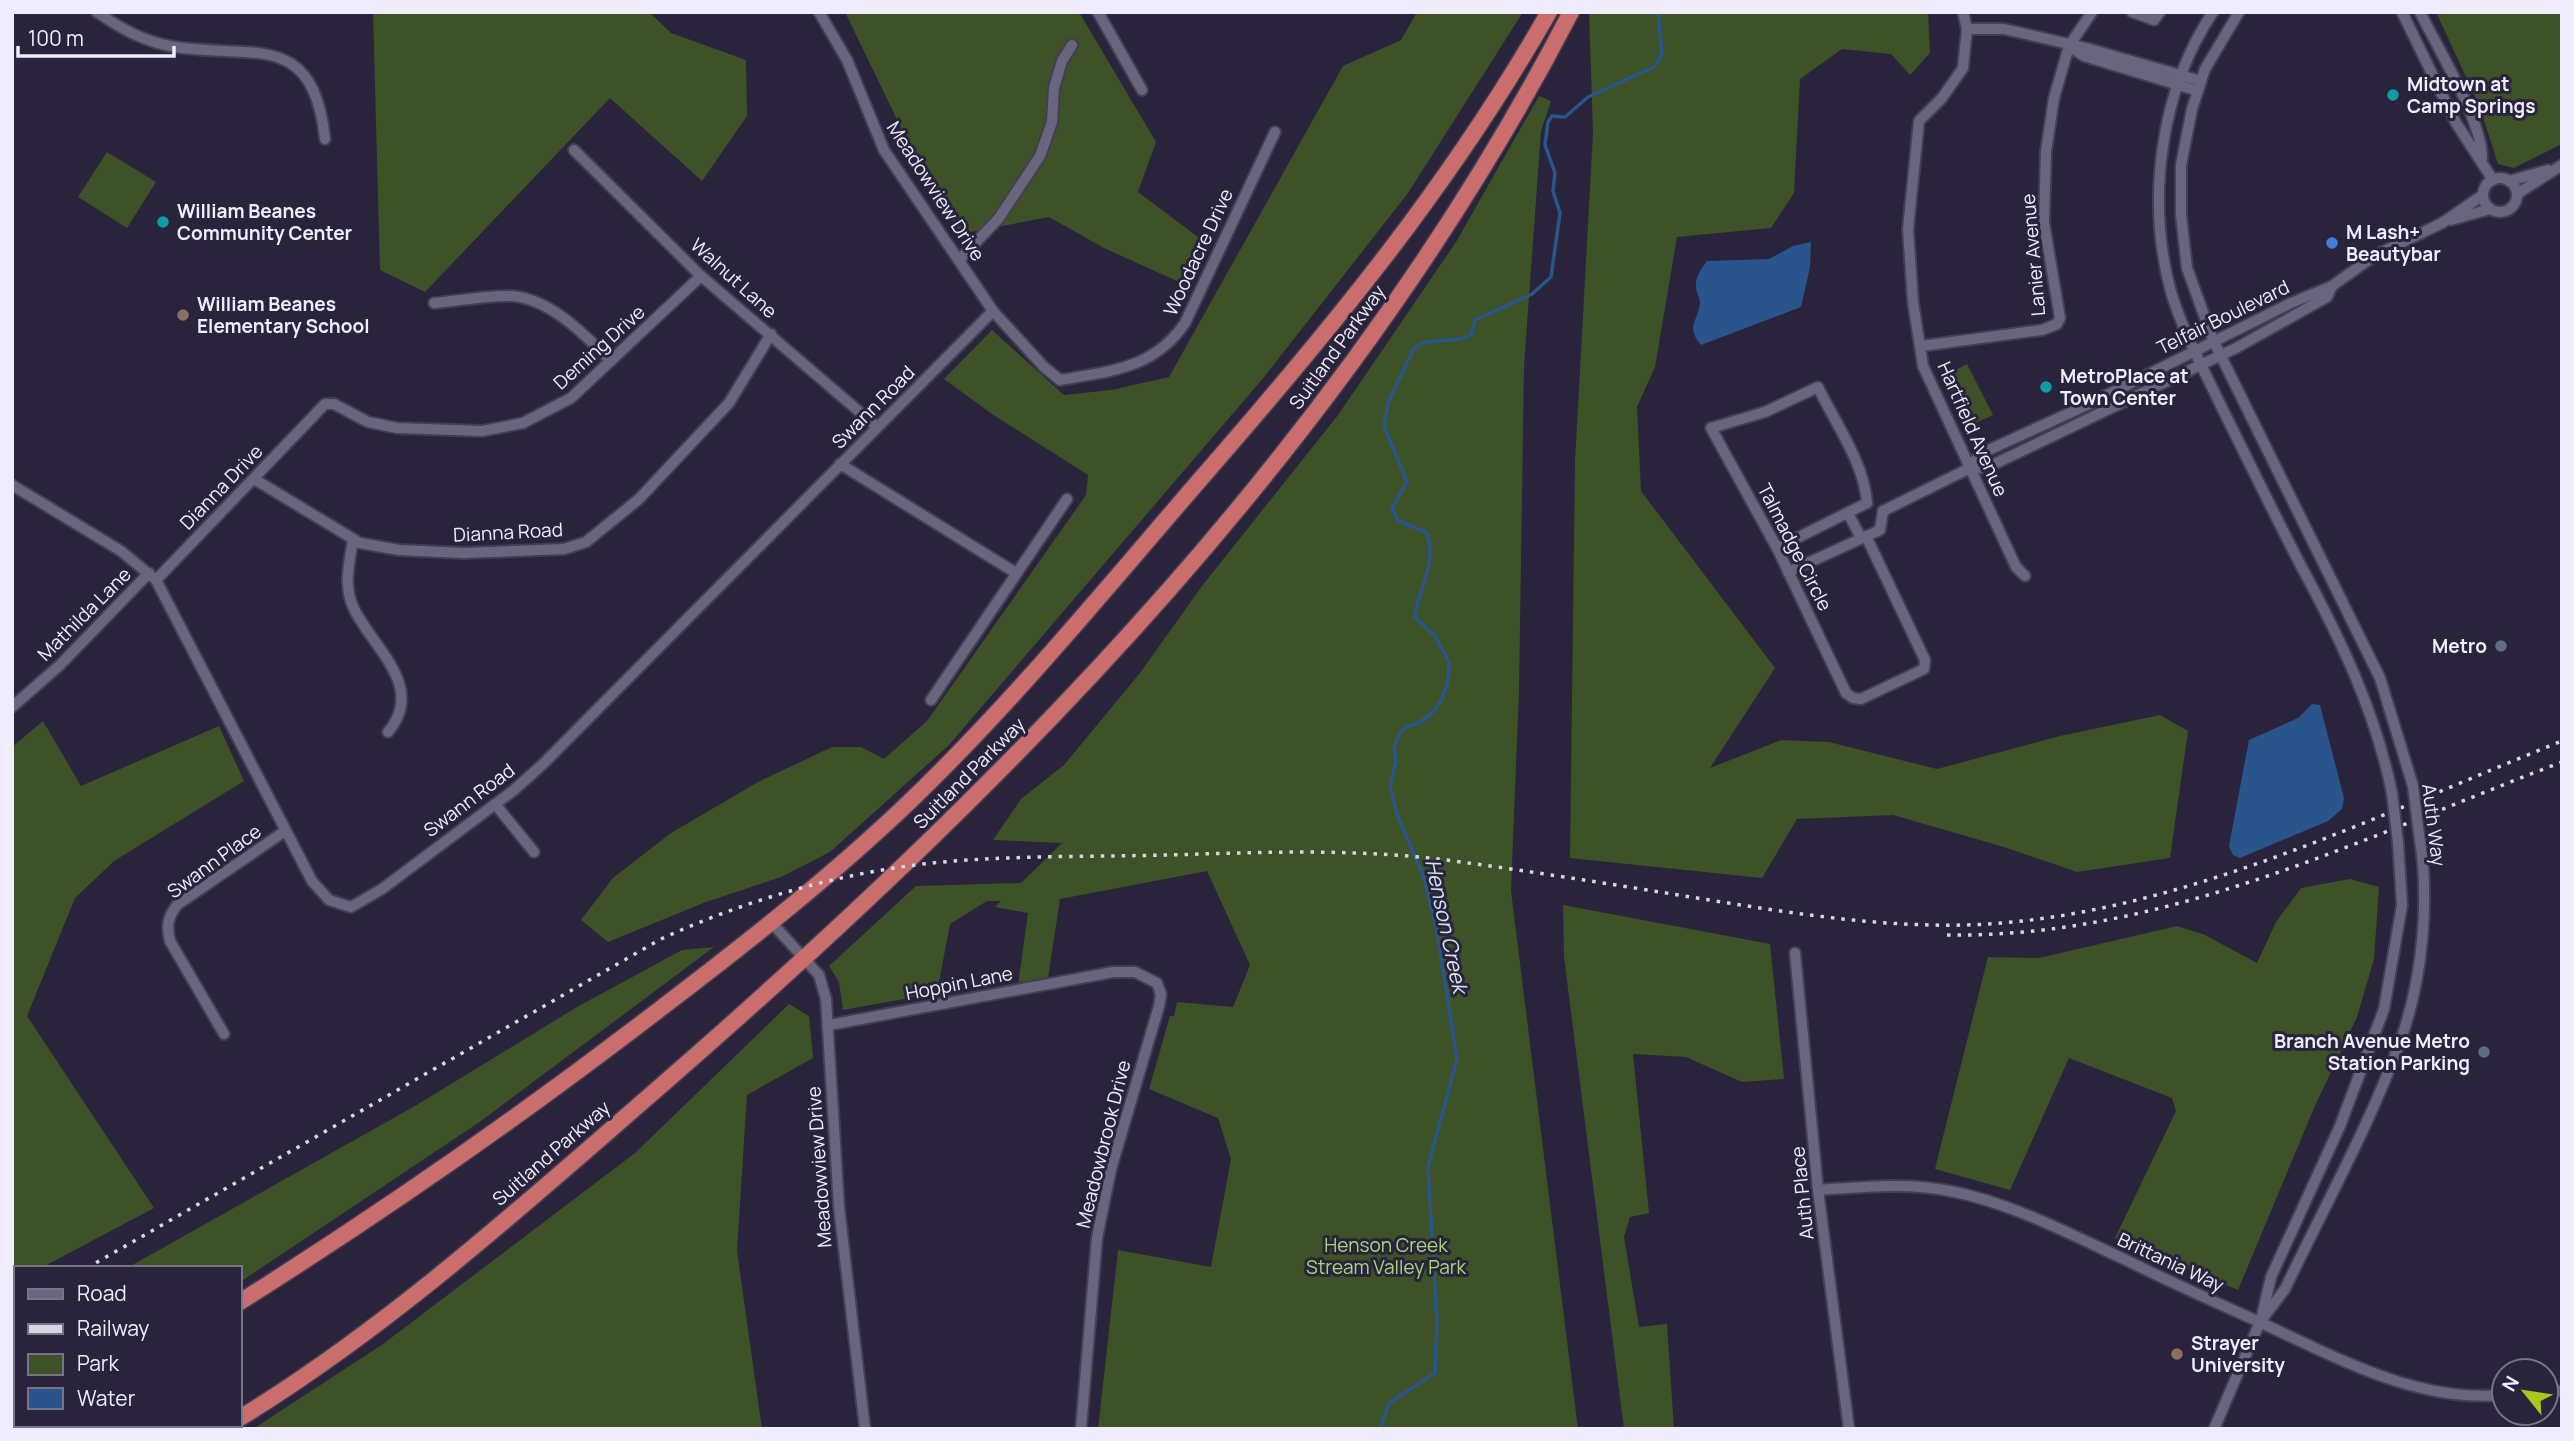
<svg xmlns="http://www.w3.org/2000/svg" width="2574" height="1441" viewBox="0 0 2574 1441" font-family="Manrope,sans-serif">
<style>
.green{fill:#3d5227}
.water{fill:#29558c}
.lines{fill:none;stroke-linecap:round;stroke-linejoin:round}
.stream{stroke:#29558c;stroke-width:3.5}
.minor-casing{stroke:#433e51;stroke-width:14}
.highway-casing{stroke:#433e51;stroke-width:19}
.minor{stroke:#6a657f;stroke-width:10}
.highway{stroke:#c96d6d;stroke-width:16}
.rail{stroke:#d8d5e6;stroke-width:3.5;stroke-dasharray:3.5 7;stroke-linecap:butt}
.minor-bridge-casing{stroke:#433e51;stroke-width:14;stroke-linecap:butt}
.minor-bridge{stroke:#6a657f;stroke-width:10}
.culture-dot{fill:#0f9aa8;stroke:#29243b;stroke-width:2.5}
.shop-dot{fill:#3f7fe0;stroke:#29243b;stroke-width:2.5}
.education-dot{fill:#8d6e63;stroke:#29243b;stroke-width:2.5}
.service-dot{fill:#5c6f8a;stroke:#29243b;stroke-width:2.5}
.labels{text-anchor:middle;dominant-baseline:central;stroke-width:6;stroke-linejoin:round;paint-order:stroke}
.poi-label{font-size:19px;font-weight:bold;fill:#efecfc;stroke:#29243b;text-anchor:start}
.street-label{font-size:19px;fill:#efecfc;stroke:#29243b}
.park-label{font-size:19px;fill:#a8d779;stroke:#29243b}
.water-label{font-size:21px;font-style:italic;fill:#d5e2f3;stroke:#29243b}
</style>
<rect width="100%" height="100%" fill="#29243b"/>
<g class="green">
<path d="M373,12h276l22,21 75,27 1,56 -45,65 -92,-83 -185,194 -45,-22z"/>
<path d="M845,12h234l77,130 -18,50 68,51 -18,43 -84,-38 -55,-31 -89,17 -56,-100z"/>
<path d="M1417,12h106l-115,181 -143,183 -316,369 -119,107 -49,25 -75,25 -98,40 -27,-22 32,-42 58,-45 87,-51 74,-35h29l23,12 43,-38 159,-226 2,-20 -96,-61 -48,-35 48,-49 72,65 47,-5 58,-13 174,-311 58,-26z"/>
<path d="M1589,12h339l2,41 -20,22 -19,-21 -49,-5 -42,30 -6,114 -23,35 -94,9 -22,130 -18,40 4,84 134,177 -65,100 71,-28 48,2 108,27 123,-33 100,-21 28,16 -18,127 -93,14 -73,-25 -111,-32 -96,4 -35,59 -192,-20 5,-397 18,-328z"/>
<path d="M2436,12h126v132l-48,24 -16,-4 -19,-59z"/>
<path d="M1539,96l12,5 -10,30 -17,235 -5,324 -8,201 67,538h-480l20,-179 93,17 20,-108 -13,-41 -69,-29 21,-73h4l3,-14 56,5 17,-42 -43,-94 -147,28 -12,79 -30,7 10,-72 -33,-6 6,-6h-14l-37,23 -13,69 -94,17 -4,-28 -10,-16 87,-80 105,-3 41,-40 -69,-3 28,-41 43,-34 76,-92 62,-87 136,-171 118,-173z"/>
<path d="M107,152l49,30 -29,46 -49,-31z"/>
<path d="M1967,364l26,51 -26,12 -24,-50z"/>
<path d="M43,721l38,65 138,-60 25,55 -130,80 -39,37 -48,118 127,192 -113,60h-25v13l-4,2v-536z"/>
<path d="M2350,879l29,8 -5,72 -17,58 -43,91 -76,182 -123,-52 61,-127 -4,-13 -103,-40 -59,132 -75,-21 53,-212 51,1 138,-32 28,9 52,28 19,-41 25,-34z"/>
<path d="M1563,905l207,39 14,135 -42,3 -56,-25 -53,-3 16,159 -19,4 -6,20 15,90 28,-3 7,105h-50l-60,-472z"/>
<path d="M714,947l-233,174 -241,161v-14h-113l288,-162 162,-99 105,-57z"/>
<path d="M789,1004l20,12 4,42 -66,37 -10,156 25,178h-509l130,-85 252,-191z"/>
</g>
<g class="water">
<path d="M1811,242l-1,25 -9,40 -100,38c-16,-19 -3,-23 -1,-42 0,-5 -4,-11 -4,-16 -1,-10 6,-19 11,-26l62,-2 24,-13z"/>
<path d="M2312,704l8,1 2,8 22,85 -2,11 -14,12 -88,37 -7,-3 -4,-9 20,-106 49,-22z"/>
</g>
<g class="lines">
<path class="stream" d="M1380,1429l9,-26 46,-30 2,-49 -9,-157 29,-108 -21,-134 -12,-47 -27,-64 -7,-28 6,-25 -2,-13 5,-14 6,-7 14,-4 14,-11 9,-13 6,-18 1,-19 -14,-26 -20,-19c3,-31 24,-54 11,-85l-28,-11 -6,-13 15,-26 -23,-56 4,-23 26,-55 11,-6 36,-3 10,-4 4,-15 57,-26 19,-17 9,-64 -7,-22 2,-18 -10,-28 3,-23 4,-6 13,1 23,-20 66,-30 8,-13 -4,-42"/>
<defs>
<g id="minor">
<path d="M97,12c24,17 48,30 78,35 80,12 138,-17 150,92"/>
<path d="M819,12l28,48 37,90 109,161 51,56 16,13c50,-9 94,-11 125,-57l90,-191"/>
<path d="M1098,12l44,78"/>
<path d="M1963,12l4,17 -4,39 -21,30 -23,23 -11,108 5,73 10,64 93,201 9,9"/>
<path d="M2132,12l22,8 6,-8"/>
<path d="M2213,12c-53,79 -67,189 -42,280 12,40 33,78 51,116 26,52 51,104 78,156 40,74 75,146 92,229"/>
<path d="M2239,12l-34,57 -13,40 -11,56v50l6,53 26,72 167,338 33,108"/>
<path d="M2402,12l54,111 37,57"/>
<path d="M2420,12c18,37 62,108 62,146"/>
<path d="M1967,29h37l82,19 115,33"/>
<path d="M2072,48l12,8 114,35"/>
<path d="M574,150l127,126 175,150"/>
<circle cx="2500" cy="195" r="17"/>
<path d="M2509,181l39,-11"/>
<path d="M2517,194l45,-29"/>
<path d="M2451,220l39,-11"/>
<path d="M959,260l40,-42 41,-62 12,-34 2,-34 8,-27 10,-16"/>
<path d="M434,303c25,-2 53,-8 77,-7 39,2 75,40 100,65"/>
<path d="M1921,346l121,-16 15,-6 3,-6 -16,-95 2,-72 8,-53 15,-52 23,-34"/>
<path d="M840,464l176,109"/>
<path d="M1970,468l10,-14 107,-49 204,-102 41,-17 42,-30 68,-33 41,-28"/>
<path d="M254,479l106,64 39,7 65,3 100,-4 22,-7 53,-43 90,-96 42,-69"/>
<path d="M12,485l109,66 35,29 156,301 17,19 22,7 31,-18 132,-99 29,-26 450,-453"/>
<path d="M1883,511l87,-43h16l250,-120 91,-51 5,-11"/>
<path d="M1848,513l13,25"/>
<path d="M1866,536l59,124 -1,9 -63,30 -8,-1 -7,-5 -69,-145 -66,-120 54,-16 53,-25c17,36 46,75 49,116"/>
<path d="M353,540c-4,24 -10,46 1,69 20,40 72,78 34,123"/>
<path d="M1777,548l90,-45"/>
<path d="M1788,572l92,-42 3,-19"/>
<path d="M156,580l169,-176h9l34,18 29,6 85,3 41,-8 48,-25 130,-122"/>
<path d="M931,700l136,-201"/>
<path d="M12,707l48,-42 89,-92"/>
<path d="M495,804l39,48"/>
<path d="M771,922l48,53 7,24 13,208 26,222"/>
<path d="M1795,953l23,237 31,239"/>
<path d="M829,1025l284,-53h22l22,11 4,11 -2,12 -48,163 -14,69 -16,191"/>
<path d="M224,1034l-54,-93c-4,-15 -2,-24 7,-36l108,-74"/>
<path d="M1818,1190c44,-3 89,-8 132,1 62,12 122,44 178,70 52,26 106,49 159,74 68,32 139,67 217,60"/>
<path d="M2261,1320l10,-43 69,-151 44,-117 18,-104 -4,-63"/>
<path d="M2546,1392l13,-1"/>
<path d="M2214,1429l46,-107 25,-33c39,-82 85,-164 116,-250 22,-62 29,-141 18,-205"/>
</g>
<g id="highway">
<path d="M240,1302c144,-91 285,-189 420,-293 84,-64 168,-130 244,-202 106,-101 199,-215 294,-325 131,-150 252,-296 351,-470"/>
<path d="M240,1418c153,-94 287,-216 423,-334 356,-310 689,-649 908,-1072"/>
<path d="M15,1429l7,-4"/>
<path d="M222,1429l6,-4"/>
</g>
</defs>
<use href="#minor" class="minor-casing"/>
<use href="#highway" class="highway-casing"/>
<use href="#minor" class="minor"/>
<use href="#highway" class="highway"/>
<g class="rail">
<path d="M1947,935c219,3 414,-97 615,-173"/>
<path d="M87,1268l574,-329c83,-38 171,-64 262,-75 81,-9 164,-7 245,-9 98,-3 196,-7 293,7 81,11 162,24 242,37 88,14 174,28 263,26 205,-6 408,-109 596,-184"/>
<path d="M12,1311l4,-2"/>
</g>
<defs>
<g id="minor-bridge">
<path d="M2413,786l6,48"/>
<path d="M2392,793l6,49"/>
</g>
</defs>
<use href="#minor-bridge" class="minor-bridge-casing"/>
<use href="#minor-bridge" class="minor-bridge"/>
</g>
<g class="culture-dot">
<circle cx="2393" cy="95" r="7"/>
<circle cx="163" cy="222" r="7"/>
<circle cx="2046" cy="387" r="7"/>
</g>
<circle class="shop-dot" cx="2332" cy="243" r="7"/>
<g class="education-dot">
<circle cx="183" cy="315" r="7"/>
<circle cx="2177" cy="1354" r="7"/>
</g>
<g class="service-dot">
<circle cx="2501" cy="646" r="7"/>
<circle cx="2484" cy="1052" r="7"/>
</g>
<g class="labels">
<g class="poi-label">
<text x="2407" y="84">Midtown at<tspan x="2407" dy="22">Camp Springs</tspan></text>
<text x="177" y="211">William Beanes<tspan x="177" dy="22">Community Center</tspan></text>
<text x="2346" y="232">M Lash+<tspan x="2346" dy="22">Beautybar</tspan></text>
<text x="197" y="304">William Beanes<tspan x="197" dy="22">Elementary School</tspan></text>
<text x="2060" y="376">MetroPlace at<tspan x="2060" dy="22">Town Center</tspan></text>
<text x="2487" y="646" text-anchor="end">Metro</text>
<text x="2470" y="1041" text-anchor="end">Branch Avenue Metro<tspan x="2470" dy="22">Station Parking</tspan></text>
<text x="2191" y="1343">Strayer<tspan x="2191" dy="22">University</tspan></text>
</g>
<g class="street-label">
<text transform="translate(936 191) rotate(57)">Meadowview Drive</text>
<text transform="translate(1198 252) rotate(-65)">Woodacre Drive</text>
<text transform="translate(2033 255) rotate(-95)">Lanier Avenue</text>
<text transform="translate(734 278) rotate(42)">Walnut Lane</text>
<text transform="translate(2223 317) rotate(-26)">Telfair Boulevard</text>
<text transform="translate(599 347) rotate(-42)">Deming Drive</text>
<text transform="translate(1337 347) rotate(-54)">Suitland Parkway</text>
<text transform="translate(873 407) rotate(-45)">Swann Road</text>
<text transform="translate(1973 429) rotate(66)">Hartfield Avenue</text>
<text transform="translate(221 487) rotate(-46)">Dianna Drive</text>
<text transform="translate(508 532) rotate(-3)">Dianna Road</text>
<text transform="translate(1795 547) rotate(63)">Talmadge Circle</text>
<text transform="translate(84 614) rotate(-45)">Mathilda Lane</text>
<text transform="translate(969 773) rotate(-45)">Suitland Parkway</text>
<text transform="translate(469 800) rotate(-37)">Swann Road</text>
<text transform="translate(2434 825) rotate(83)">Auth Way</text>
<text transform="translate(214 861) rotate(-36)">Swann Place</text>
<text transform="translate(959 983) rotate(-11)">Hoppin Lane</text>
<text transform="translate(1103 1144) rotate(-76)">Meadowbrook Drive</text>
<text transform="translate(551 1153) rotate(-41)">Suitland Parkway</text>
<text transform="translate(819 1167) rotate(-94)">Meadowview Drive</text>
<text transform="translate(1802 1193) rotate(-96)">Auth Place</text>
<text transform="translate(2171 1262) rotate(25)">Brittania Way</text>
</g>
<g class="park-label">
<text x="1386" y="1245">Henson Creek<tspan x="1386" dy="22">Stream Valley Park</tspan></text>
</g>
<g class="water-label">
<text transform="translate(1447 926) rotate(78)">Henson Creek</text>
</g>
</g>
<rect width="2574" height="1441" fill="none" stroke="#efecfc" stroke-width="28"/>
<rect x="14" y="1266" width="228" height="161" fill="#29243b" stroke="#787488" stroke-width="2"/>
<rect x="28" y="1289" width="35" height="10" fill="#6a657f" stroke="#787488" stroke-width="2"/>
<text x="77" y="1301" font-size="21" fill="#efecfc">Road</text>
<rect x="28" y="1324" width="35" height="10" fill="#d8d5e6" stroke="#787488" stroke-width="2"/>
<text x="77" y="1336" font-size="21" fill="#efecfc">Railway</text>
<rect x="28" y="1354" width="35" height="21" fill="#3d5227" stroke="#787488" stroke-width="2"/>
<text x="77" y="1371" font-size="21" fill="#efecfc">Park</text>
<rect x="28" y="1388" width="35" height="21" fill="#29558c" stroke="#787488" stroke-width="2"/>
<text x="77" y="1406" font-size="21" fill="#efecfc">Water</text>
<g transform="translate(2525 1392) rotate(300)"><circle r="33" fill="#29243b" stroke="#787488" stroke-width="2"/>
<path d="M0-5L12 26L0 18L-12 26Z" fill="#a7c71e"/>
<text y="-10" font-size="19" font-weight="bold" text-anchor="middle" fill="#efecfc">N</text>
</g>
<path d="M18 46v10h156v-10" fill="none" stroke="#efecfc" stroke-width="3.5"/>
<text x="28" y="46" font-size="21" fill="#efecfc" stroke="#29243b" stroke-width="5" paint-order="stroke">100 m</text>
</svg>
